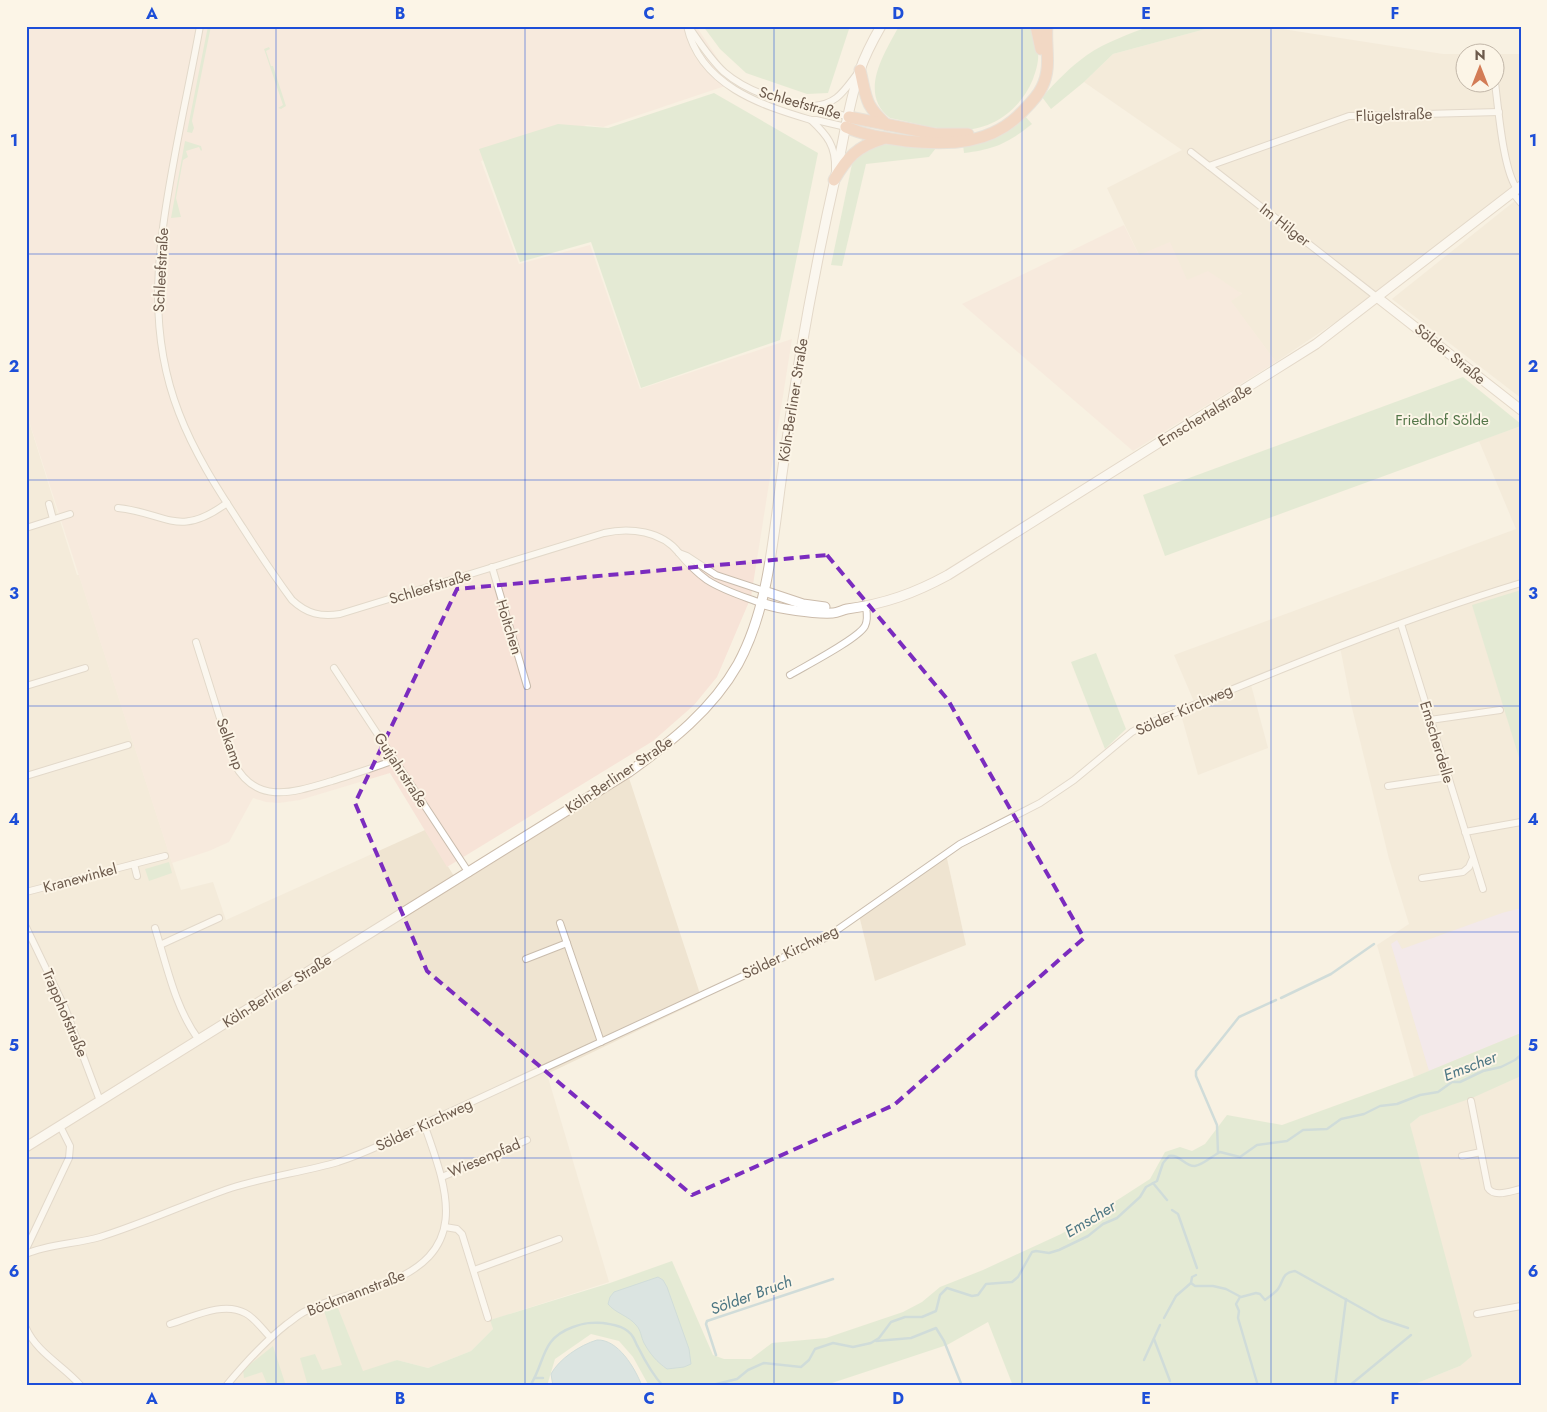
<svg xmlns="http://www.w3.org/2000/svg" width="1547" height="1412" viewBox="0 0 1547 1412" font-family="Jost,sans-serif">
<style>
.residential{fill:#efe4d1}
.commercial{fill:#f7e3d7}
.education{fill:#eedff4}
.green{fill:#cde3c3}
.water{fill:#b9d6df;stroke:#a1c4cf}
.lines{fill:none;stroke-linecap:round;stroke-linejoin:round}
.stream{stroke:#a1c4cf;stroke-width:2.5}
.street-casing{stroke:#c9bcad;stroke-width:8}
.secondary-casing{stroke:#ccbcab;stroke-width:11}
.highway-casing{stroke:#d6d1cd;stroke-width:13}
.street{stroke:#fff;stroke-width:6}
.secondary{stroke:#fff;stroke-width:9}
.highway{stroke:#ebbaa0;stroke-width:11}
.marked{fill:none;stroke:#7b2cbf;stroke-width:4;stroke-dasharray:10 6;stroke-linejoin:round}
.grid{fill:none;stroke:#1d4ed8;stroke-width:1;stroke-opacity:0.55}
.labels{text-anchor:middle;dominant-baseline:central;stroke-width:4;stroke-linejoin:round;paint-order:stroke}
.street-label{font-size:15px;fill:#6c5a4c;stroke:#fcf5e7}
.park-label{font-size:15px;fill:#537649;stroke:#fcf5e7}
.water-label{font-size:16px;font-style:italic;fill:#4c7683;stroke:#fcf5e7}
.neatline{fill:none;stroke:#1d4ed8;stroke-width:2}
.grid-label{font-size:16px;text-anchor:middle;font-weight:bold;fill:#1d4ed8}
</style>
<rect width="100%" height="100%" fill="#f8f1e2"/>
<g class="residential">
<path d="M1213,27l63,1 167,26h21v28h30l1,-28h26v125l-160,126 -85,57 -46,-61 12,-8 -55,-13 -48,-25 -32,-67 75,-38 -98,-68 29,-28z"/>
<path d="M1521,196v202l-129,-99z"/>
<path d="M26,412l51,163h2l102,315 32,-8 13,38 199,-90 34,54 170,-106 73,222 -155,74 62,208 -118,38 2,9 -22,22 -43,17 -31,-8 -63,26h-308z"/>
<path d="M1521,426v609l-107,42 -37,-132 32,-21 -20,-65 -37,-151 -12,-61 -90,34 18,67 -70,27 -18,-64 15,-7 -21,-49 342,-126 -37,-88z"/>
<path d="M946,854l20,91 -91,36 -16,-66z"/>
<path d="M1521,1075v311h-111l50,-20 -50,-242 10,-8z"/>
</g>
<g class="commercial">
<path d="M26,26h670l38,57 -131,44 -16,-2 -106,36 38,103 71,-19 50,144 152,-50 -41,258 -34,80 -23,28 -41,36 -206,126 -57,-94 -90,27 -21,3 -13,-1 -13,-4 -24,44 -20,9 -37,12 -146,-451z"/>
<path d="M1124,225l15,30 31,-13 17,38 21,-9 34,23 -11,7 45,61 -143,89 -171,-147z"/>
</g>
<path class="education" d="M1521,908v125l-92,38 -38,-127 6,-4 5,9 100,-36z"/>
<g class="green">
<path d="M208,26h3l-19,95 2,7 -2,5 -5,-1z"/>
<path d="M703,26h147l-22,67 -21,1 -61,-21 -26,-24z"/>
<path d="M899,26h132c2,9 6,18 7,27 1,8 -2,18 -5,26 -14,34 -45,54 -82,51 -20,-2 -41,-8 -61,-12 -32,-25 -6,-64 9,-92z"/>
<path d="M1150,26h126v2l-63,-1 -100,27 -29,28 -33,27 -9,-12c14,-15 28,-30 45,-42 19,-13 42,-21 63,-29z"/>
<path d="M269,47l1,2 -4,2 5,15h2l13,40 -5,3 -3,-1 5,-3 -19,-56z"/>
<path d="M714,93l104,60 -38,187 -139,48 -50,-146 -71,20 -41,-113 79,-25 50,4z"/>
<path d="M1024,115l8,9c-24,19 -37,25 -68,29l-1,-8z"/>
<path d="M185,141l16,5 1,4 -1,1 -2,-4 -13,4 2,6 -5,3 -7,38 5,19 -10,1z"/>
<path d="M883,144l53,4 -7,9 -63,7 -24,102 -11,-1 21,-101 9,-12z"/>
<path d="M1463,377l58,47v2l-356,130 -22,-61z"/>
<path d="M1521,590v174l-49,-159z"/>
<path d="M1096,653l30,76 -21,20 -34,-87z"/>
<path d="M169,862l3,11 -23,8 -4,-12z"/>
<path d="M1521,1033v43l-49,22 -52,18 -10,8 62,232 -12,10 -50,20h-397l-25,-64 -41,23 -124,41h-174l-16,-29 -14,-16 -28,-7 -36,25 -8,27h-239l-8,-28 15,-4 7,16 20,-5 -18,-54 14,-3 25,63 34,-11 31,8 43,-17 22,-22 -3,-9 120,-37 62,-22 41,94 11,4h27l21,-16 54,-5 77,-26 19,-10 18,-15 43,-17 78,-36 30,-17 59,-38 15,-27 15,-5 12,4 13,-7 22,-29 55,10 132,-48z"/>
<path d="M273,1346l13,40h-18l-6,-14 -18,6 -1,-8z"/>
</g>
<g class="water">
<path d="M658,1277l5,3 4,7 22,62 2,15 -7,3 -17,2c-10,-7 -17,-15 -23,-26 -3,-6 -3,-13 -8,-18 -7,-9 -21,-12 -28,-21l2,-7 4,-5z"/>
<path d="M597,1340c21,-1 38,28 45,46h-89l-2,-12c8,-15 29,-29 46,-34z"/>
</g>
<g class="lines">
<g class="stream">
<path d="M1281,998l50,-24 43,-30"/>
<path d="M1218,1153l-1,-28 -21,-49v-5l43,-54 37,-17"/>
<path d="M1153,1183l14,17"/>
<path d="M1172,1210l6,4 19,54"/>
<path d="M1196,1275l-4,2 -1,6 4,3h18l13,3 15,8 15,-4 4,1 5,6c4,-3 10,-7 13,-11 6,-8 3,-16 17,-18l86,48 27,9"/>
<path d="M1240,1297l-4,7 3,7 -1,7 20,68"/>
<path d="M1164,1318l12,-22 15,-13"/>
<path d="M1154,1339l16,42"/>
<path d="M876,1341l35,-3 25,-10 8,13 18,45"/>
<path d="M716,1355l-10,-31 1,-3 126,-42"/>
<path d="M1144,1360l16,-35"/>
<path d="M535,1378h8"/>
<path d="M530,1386c16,-25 10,-47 43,-59 11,-4 18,-5 30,-4 11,2 23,3 30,14 2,3 3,7 5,10 7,14 15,28 25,39"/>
<path d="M687,1386h16"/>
<path d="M708,1386l29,-7 11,-9 16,-7 37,4 8,-7 6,-11 18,-6 20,4 18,-4 8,-5 12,-16 14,-5h17l14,-6 4,-16 7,-7 25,8 6,-1 8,-11 26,-2 6,-5 14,-25 4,-1 13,2 10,-3 29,-14 15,-12 14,-6 23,-21 6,-10 11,-6 6,-18 6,-7c11,-2 16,11 26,10 8,-1 17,-10 25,-14l20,5 17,-12 30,-4 16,-11 24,-1 14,-10 23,-5 16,-8 17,-2 23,-9 18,-3 14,-10h8l23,-11 18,-4 14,-7 6,-5"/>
<path d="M1335,1386l11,-87"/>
<path d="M1349,1386l62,-51"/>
</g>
<defs>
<g id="street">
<path d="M200,26c-8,45 -18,89 -26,134 -16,87 -28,168 5,253 16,42 40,78 64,115 16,25 32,49 49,72 15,14 29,17 48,14l264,-81c26,-6 58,-2 75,20 9,11 17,19 28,27 17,11 35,16 54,23"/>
<path d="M687,26c13,59 73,79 124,94h5l30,7"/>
<path d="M689,27c11,16 21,32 35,45 35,30 82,32 125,45"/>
<path d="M1494,75c4,27 8,93 23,114"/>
<path d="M813,106c24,-2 30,-14 44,-32"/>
<path d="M811,120c16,15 25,26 24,49"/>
<path d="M1191,152l187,146"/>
<path d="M1209,166l140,-50 150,-4"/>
<path d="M1512,192l9,11"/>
<path d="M49,504l4,15"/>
<path d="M118,508c49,5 60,31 109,-5"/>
<path d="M26,528l44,-14"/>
<path d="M679,553l8,3 29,19 48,16"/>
<path d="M492,567l35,119"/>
<path d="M1401,624l82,265"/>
<path d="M196,642l38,121c22,43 61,29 98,18 21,-7 42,-13 62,-21"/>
<path d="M334,668l135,205"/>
<path d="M790,675c15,-9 68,-36 75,-49 3,-6 2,-13 1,-19"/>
<path d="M26,686l59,-18"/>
<path d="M1430,720l70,-10"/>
<path d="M26,776l102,-31"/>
<path d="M1388,786l60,-9"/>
<path d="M1465,832l56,-10"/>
<path d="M134,864l3,12"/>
<path d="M1422,878l41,-6 6,-5 4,-9"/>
<path d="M26,892l139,-36"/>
<path d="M560,923l41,119"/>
<path d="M26,927l39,81 35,93"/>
<path d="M155,928c12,38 20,80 44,112"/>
<path d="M160,945l59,-27"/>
<path d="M526,959l41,-16"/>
<path d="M1471,1101l17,87c6,10 23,3 33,1"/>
<path d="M1462,1156l19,-4"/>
<path d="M442,1177l85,-37"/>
<path d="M445,1227l12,2 5,5 26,84"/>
<path d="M26,1249l43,-91 1,-12 -10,-20"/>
<path d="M26,1254c22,-10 50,-10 74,-17 45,-14 87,-34 131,-49 35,-11 72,-16 107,-26 30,-10 58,-24 86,-38l403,-187 133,-93 80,-41 34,-23 58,-48 11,-6c124,-51 249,-104 378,-143"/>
<path d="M474,1270l85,-31"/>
<path d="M1477,1314l44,-8"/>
<path d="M170,1324c23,-7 53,-23 75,-11 10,5 18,17 25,24"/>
<path d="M26,1328c11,25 38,38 55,58"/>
<path d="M226,1386c19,-23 38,-44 61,-62 6,-4 12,-10 19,-13 23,-12 50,-17 75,-26 90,-32 68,-91 43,-161"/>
</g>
<g id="secondary">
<path d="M1378,298l143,112"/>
<path d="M764,591l39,13 22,3"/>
<path d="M761,603c19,6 51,11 72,10 5,0 9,-3 14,-4 38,-5 68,-16 101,-34l368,-231 205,-158"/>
<path d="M26,1147l603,-375c42,-30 83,-62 109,-108 31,-57 35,-127 44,-190 14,-102 32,-204 55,-304 7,-33 12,-68 23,-100 5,-15 13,-30 21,-44"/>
</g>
<g id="highway">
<path d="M1036,26l5,23"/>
<path d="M860,70c7,29 4,34 27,55"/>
<path d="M849,117l86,17h33"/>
<path d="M846,127c20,9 39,11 60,14 43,4 86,4 117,-30 7,-7 15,-15 19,-24 10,-20 3,-40 5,-61"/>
<path d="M834,180c13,-22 22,-33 48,-41"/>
</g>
</defs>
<use href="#street" class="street-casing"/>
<use href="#secondary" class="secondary-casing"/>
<use href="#highway" class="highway-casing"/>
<use href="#street" class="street"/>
<use href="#secondary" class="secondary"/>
<use href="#highway" class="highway"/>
</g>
<path d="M0 0H1547V1412H0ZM827,555l121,145 136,238 -190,167 -202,90 -265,-224 -72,-168 102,-214z" fill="#f8f1e2" fill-opacity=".55" fill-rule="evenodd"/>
<path class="marked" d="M827,555l121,145 136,238 -190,167 -202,90 -265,-224 -72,-168 102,-214z"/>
<path class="grid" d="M276,26v1360M525,26v1360M774,26v1360M1022,26v1360M1271,26v1360M26,254h1495M26,480h1495M26,706h1495M26,932h1495M26,1158h1495"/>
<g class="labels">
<g class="street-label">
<text transform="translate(800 103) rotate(16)">Schleefstraße</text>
<text transform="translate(1394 115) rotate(-2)">Flügelstraße</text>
<text transform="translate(1285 225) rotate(38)">Im Hilger</text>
<text transform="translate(161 270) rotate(-87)">Schleefstraße</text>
<text transform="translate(1450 354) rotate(39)">Sölder Straße</text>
<text transform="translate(793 400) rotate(-81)">Köln-Berliner Straße</text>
<text transform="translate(1205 415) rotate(-31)">Emschertalstraße</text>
<text transform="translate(430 587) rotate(-17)">Schleefstraße</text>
<text transform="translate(509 627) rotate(73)">Holtchen</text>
<text transform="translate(1184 710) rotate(-24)">Sölder Kirchweg</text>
<text transform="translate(1437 742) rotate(73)">Emscherdelle</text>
<text transform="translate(230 744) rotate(70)">Selkamp</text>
<text transform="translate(401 770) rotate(57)">Gutjahrstraße</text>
<text transform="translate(619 775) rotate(-34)">Köln-Berliner Straße</text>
<text transform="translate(80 878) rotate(-15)">Kranewinkel</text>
<text transform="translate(790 952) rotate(-26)">Sölder Kirchweg</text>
<text transform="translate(277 991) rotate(-32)">Köln-Berliner Straße</text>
<text transform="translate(65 1013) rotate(67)">Trapphofstraße</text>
<text transform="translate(424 1125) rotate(-25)">Sölder Kirchweg</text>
<text transform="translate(484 1158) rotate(-23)">Wiesenpfad</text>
<text transform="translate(356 1293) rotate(-21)">Böckmannstraße</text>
</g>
<g class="park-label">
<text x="1442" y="420">Friedhof Sölde</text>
</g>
<g class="water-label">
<text transform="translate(1470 1066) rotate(-21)">Emscher</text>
<text transform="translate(1090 1219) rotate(-31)">Emscher</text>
<text transform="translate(751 1295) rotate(-20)">Sölder Bruch</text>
</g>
</g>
<rect width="1547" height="1412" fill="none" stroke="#fcf5e7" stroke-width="55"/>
<g transform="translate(1480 68)"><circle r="24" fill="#fcf5e7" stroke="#c2b7a9"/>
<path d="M0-4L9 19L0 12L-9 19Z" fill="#d37c56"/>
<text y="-8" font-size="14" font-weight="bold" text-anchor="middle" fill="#6c5a4c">N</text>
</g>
<rect x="28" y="28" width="1492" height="1356" class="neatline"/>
<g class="grid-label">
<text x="152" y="19">A</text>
<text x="400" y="19">B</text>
<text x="649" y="19">C</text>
<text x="898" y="19">D</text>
<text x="1146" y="19">E</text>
<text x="1395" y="19">F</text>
<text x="14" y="146">1</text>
<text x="1533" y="146">1</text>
<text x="14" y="372">2</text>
<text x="1533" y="372">2</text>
<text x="14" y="599">3</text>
<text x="1533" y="599">3</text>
<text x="14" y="825">4</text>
<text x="1533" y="825">4</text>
<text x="14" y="1051">5</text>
<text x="1533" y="1051">5</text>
<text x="14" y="1277">6</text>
<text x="1533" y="1277">6</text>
<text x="152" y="1404">A</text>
<text x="400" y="1404">B</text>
<text x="649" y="1404">C</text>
<text x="898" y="1404">D</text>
<text x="1146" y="1404">E</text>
<text x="1395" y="1404">F</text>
</g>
</svg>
